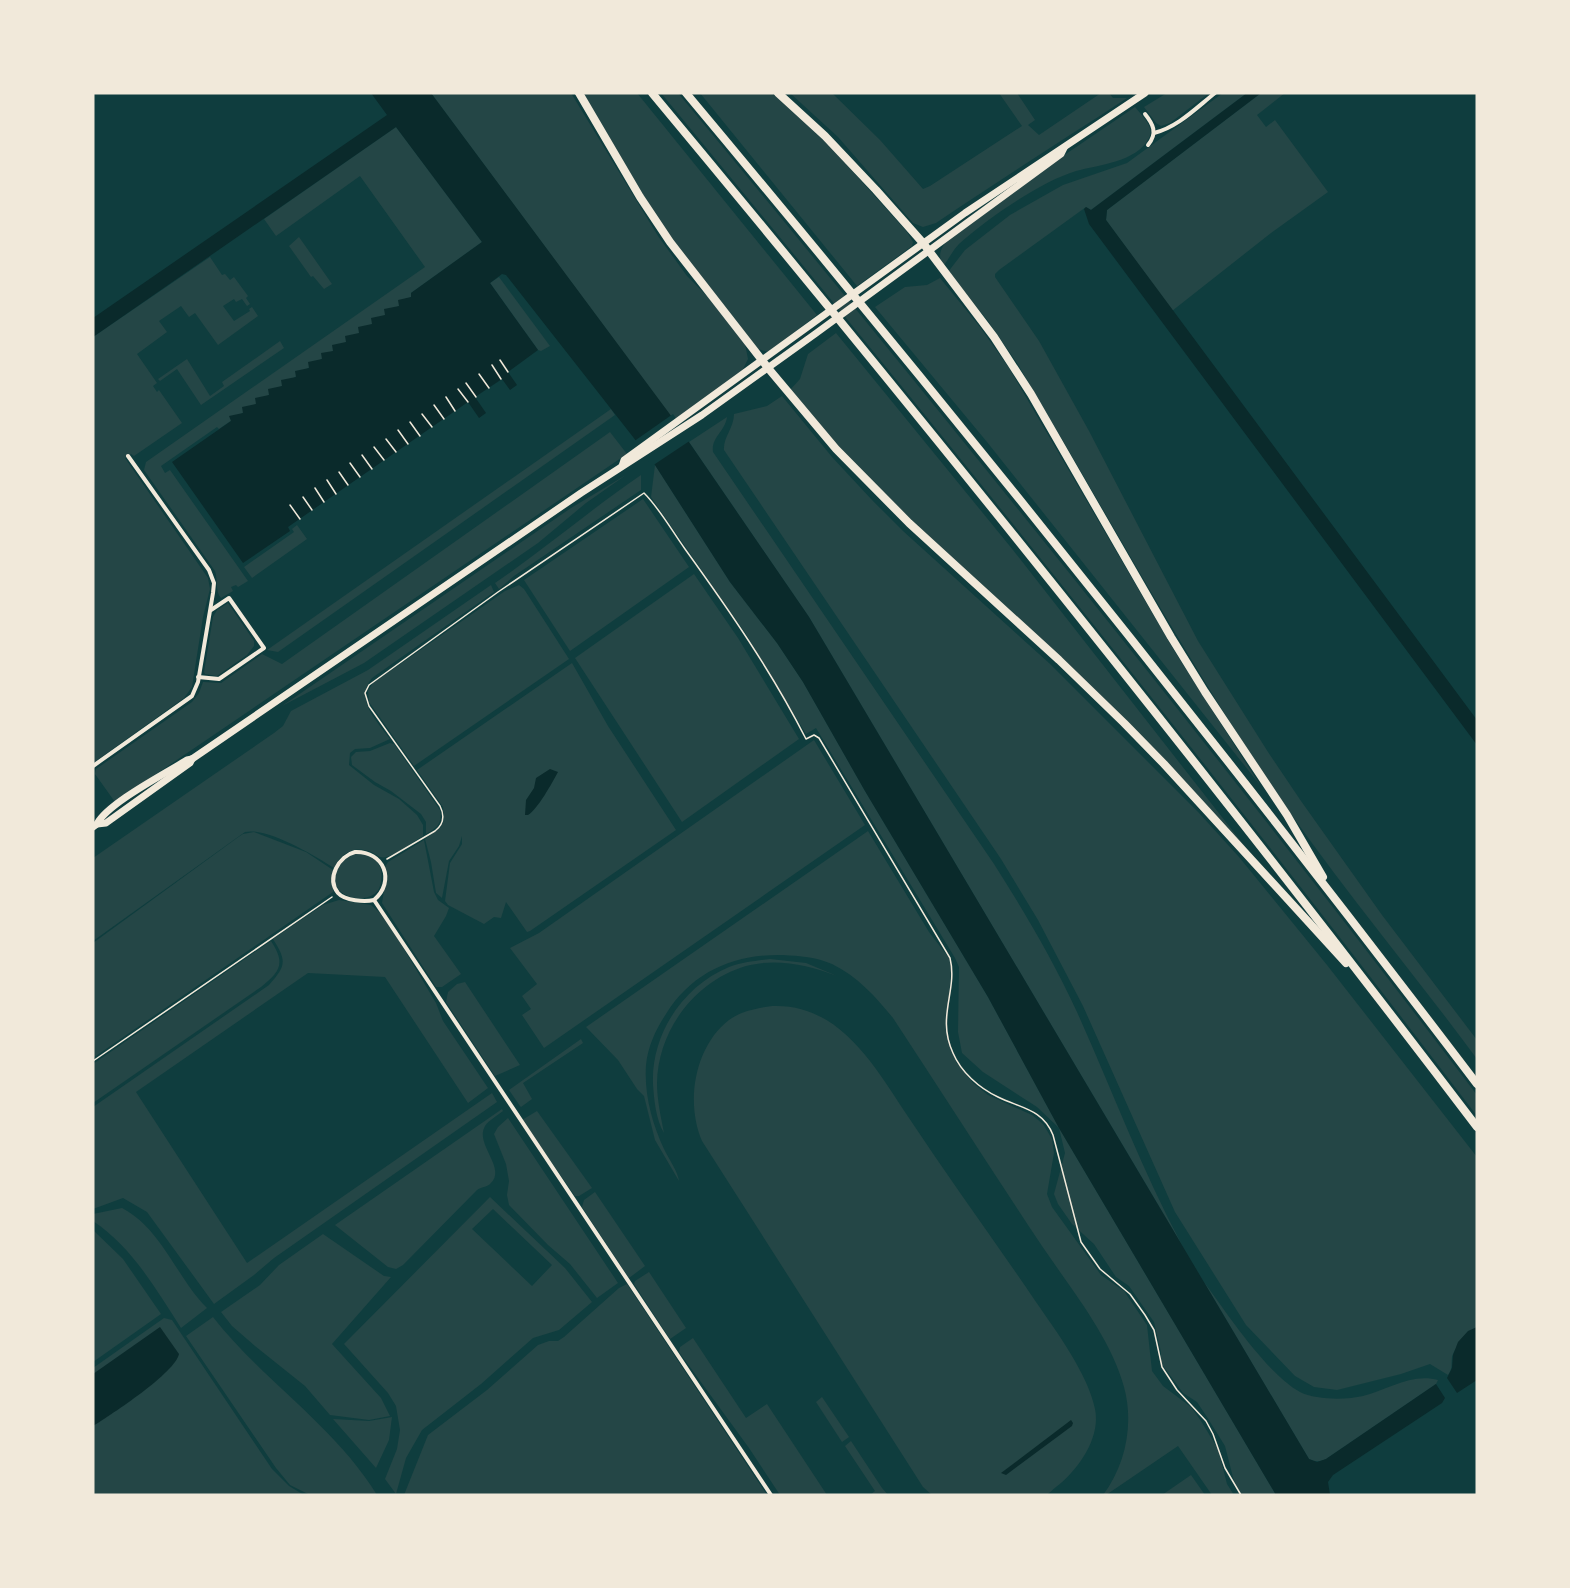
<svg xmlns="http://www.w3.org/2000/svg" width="1570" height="1588" viewBox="0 0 1570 1588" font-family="'Public Sans',sans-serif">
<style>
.green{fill:#244646;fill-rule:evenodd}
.water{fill:#0a2a2b}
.pier{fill:#0f3d3e}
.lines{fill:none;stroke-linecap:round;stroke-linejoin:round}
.path{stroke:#f1e9da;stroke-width:1.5}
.minor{stroke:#f1e9da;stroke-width:4}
.primary{stroke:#f1e9da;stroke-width:7}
.motorway{stroke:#f1e9da;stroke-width:8}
</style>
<rect width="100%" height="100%" fill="#0f3d3e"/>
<g class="green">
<path d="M431,93h140l87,143 29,40 21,21 37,47 3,15 -6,12 -68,50z"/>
<path d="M582,93h55l180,222 -49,37 -10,-3 -91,-115z"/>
<path d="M661,93h17c272,329 541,662 799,1002v21c-264,-347 -538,-687 -816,-1023z"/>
<path d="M700,93h72l57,52 78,87 6,10 -1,4 -55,40z"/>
<path d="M790,93h42l48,47 43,49 7,-3 92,-60 -23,-33h18l18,27 -7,5 11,10 62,-42h8l4,5h14c-64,42 -128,82 -191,125l-13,4 -10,-4 -75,-86z"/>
<path d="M1167,93h42l-39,30 -9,3 -5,-3 -12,-16z"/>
<path d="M1223,93h24l-156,117 -5,-3 -87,63 -4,4v3l44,64 50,90 109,210 70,111 33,49 81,114 95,125v19c-70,-95 -147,-185 -212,-283 -89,-134 -165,-275 -248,-413l-29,-42 -40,-49 17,-22 45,-35 53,-30 64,-22z"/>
<path d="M1261,93h24l-28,22 9,12 9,-7 53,72 -57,41 -99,78 -66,-91 1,-10z"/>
<path d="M1135,107c7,9 20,20 14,31 -12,24 -51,27 -73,33 -34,10 -90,48 -117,73 -6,6 -10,15 -16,22 -6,-12 -2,-18 6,-28l111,-80z"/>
<path d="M396,127l86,115 -71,51v4l-12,9 -180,123 -2,-2 -56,39 4,7 5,-3 78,111 -10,6 -2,-2 -5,2 2,4 -12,7c-6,-6 -3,-19 -6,-27l-71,-101 2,-8 279,-195 -65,-91 -84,60 -12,-17z"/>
<path d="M299,237l33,47 -8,5 -11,-13 -2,1 -22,-31z"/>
<path d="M210,257l12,18 3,-1 5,6 4,-3 14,19 -2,2 4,6 -3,2 -5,-7 -6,3 -2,-3 -11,7 11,15 16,-10 -1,-2 3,-2 6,9 -40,29 -23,-32 -6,4 -8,-11 -22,15 8,11 -30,22 20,29 -4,3 4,6 2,-2 23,33 -48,33 -3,-2 -6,4 83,120 2,11 -7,28 -11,70 -8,11 -91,65v-426z"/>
<path d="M499,277l51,69 -9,5 -3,-1 -48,-67z"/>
<path d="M940,278l40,49 29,41 166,284 85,133 -273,-343 -112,-135 30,-20 22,-2z"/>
<path d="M836,333l177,217 241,308 -75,-82 -269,-252 -70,-73 -50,-61 10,-11 8,-25z"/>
<path d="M280,341l4,7 -83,57 -24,-36 -17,12 -2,-2 29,-20 23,37 14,-10 -2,-4z"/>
<path d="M782,396l50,61 40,43 31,31 146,132 150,150 40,44 88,108 150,192v170c-9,4 -22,20 -25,30 -1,8 1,11 -4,18l-18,-11 -29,10 -64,16 -23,-3 -19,-11 -49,-51 -71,-113 -92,-206 -45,-86 -37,-61 -277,-409c-1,-13 10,-22 10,-36l33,-8z"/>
<path d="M611,409l4,6 -337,237 -11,-2z"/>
<path d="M727,417c-2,15 -16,20 -14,35l281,412c30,47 59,96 83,148 35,78 65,158 105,233l-373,-628 -120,-175z"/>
<path d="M610,432l17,22 -512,348 -20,-28 1,-5 96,-67 7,-9 4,-11 18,1 41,-29 20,10z"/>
<path d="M655,465l75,117 47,61 26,39 62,109 123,206 71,131 217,367h-34l-8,-14 -9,-35 -18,-29 -10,-15 -14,-9 -22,-30v-11l-7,-30 -25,-36 -13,-9 -22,-33 -22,-20 -14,-20 -4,-10 11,-41 -6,-25 -22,-21 -54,-35 -21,-19 -4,-21 1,-65 -4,-9 -139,-230 -10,6 -60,-100 -95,-137z"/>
<path d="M626,475l-40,28 -48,40 -174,120 -82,43 289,-198z"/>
<path d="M641,475v15l-127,86 -15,13 -4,-6c50,-34 96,-74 146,-108z"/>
<path d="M643,499l46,68 -119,84 -46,-71z"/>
<path d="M297,525l10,14 -55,39 -8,-11 50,-35 -2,-3z"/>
<path d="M694,574l44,64 61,101 -117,83 -107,-164z"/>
<path d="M491,585l3,7 -122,86c-18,21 5,43 18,61l-20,9 -15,1 -5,4 -1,12 25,20 25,14 18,16 6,10v11c-11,6 -25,18 -37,21 -7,2 -11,-4 -17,-6 -15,-5 -29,2 -35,17 -19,-12 -67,-41 -89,-36l-152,109v-83l181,-125 9,-7 8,-15 77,-41z"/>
<path d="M519,585l5,4 45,70 -155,107 -45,-64 -1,-11 5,-8 132,-92z"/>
<path d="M228,603l26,38v5l-7,9 -30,21 -12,-2 -1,-2 9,-55 4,-7z"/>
<path d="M572,663l36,63 68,104 -146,101 -3,1 -21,-30 -5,16 -7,-1 -10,7 -36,-19 -3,-4 5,-38 12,-19v-8l-3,10 -10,15 -7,37 -6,-5 -5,-31 -6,-23 16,-12 3,-7 -1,-13 -26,-37z"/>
<path d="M814,740l51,85 -321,223 -22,-33 9,-6 -9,-13 15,-12 -27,-36 29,-15z"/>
<path d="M390,743l4,1 46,66c3,14 -4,18 -14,24v-12l-5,-8 -30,-23 -16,-9 -23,-17 -1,-8 5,-5 14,-1z"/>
<path d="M868,831l61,101 20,26 2,9 -4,68 9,27 17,21 15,12 44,20 11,9 9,15 2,14 -7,41 5,13 49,68 23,16 23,34 5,46 11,15 28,21 10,14 17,28 9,35 7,11h-22l-34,-49 -72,49h-3c23,-30 31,-72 21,-108 -13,-49 -53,-98 -82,-141 -50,-75 -99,-152 -149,-228 -17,-21 -36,-42 -61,-54 -16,-7 -32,-8 -49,-9 -49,-1 -91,17 -117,59 -10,15 -18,32 -20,51 -2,29 6,58 18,84 5,10 14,23 15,32l-24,-41 -11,-44 -7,-7 -19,-29 -32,-33z"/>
<path d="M254,832l52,20 27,18v22l-240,166v-115l144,-105 6,-4z"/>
<path d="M424,840l10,52 4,8 11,8 -3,8 -12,20 27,38 -19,13h-6l-54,-84 4,-24 -1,-12 3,-5z"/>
<path d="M354,854c21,-1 32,12 26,32 -4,14 -25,15 -36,8 -18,-11 -5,-34 10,-40z"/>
<path d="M339,900l32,5 9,8 18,26 38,64 7,18 45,67 -20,15 -83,-126 -77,-4 -172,119 111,171 245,-170 5,9 -223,156 -20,17 -40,29 -67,-92 -24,-14 -30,11v-102l176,-122c17,-19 18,-24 4,-46l50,-34z"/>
<path d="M271,941c15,23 9,30 -10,46l-168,116v-39z"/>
<path d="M770,959l36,4 31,13c-29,-11 -61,-18 -91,-10 -51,15 -88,64 -89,117 0,17 4,34 7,50 -8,-13 -10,-33 -11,-49 -2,-50 30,-98 76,-117 13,-5 27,-6 41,-8z"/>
<path d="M465,982l55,83 -25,11 -49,-74 2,-10 9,-8z"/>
<path d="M772,1006c69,-3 104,63 137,112 41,62 85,122 127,184 20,29 52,72 59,107 6,29 -17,61 -39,78 -3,2 -7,7 -10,8 -8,2 -20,0 -28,0 -29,0 -57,0 -86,0l-9,-8 -221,-346c-17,-39 -7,-95 27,-121 12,-9 28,-12 43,-14z"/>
<path d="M581,1039l2,4 -60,40 9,16 -11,8 -1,-1 -11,-16z"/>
<path d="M502,1109l1,2c-6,5 -14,9 -18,15 -11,18 23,43 5,58 -3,3 -9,3 -13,6l-74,75 -7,4 -8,-2 -53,-42z"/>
<path d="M537,1111l55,77 -13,8h-4l-53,-76z"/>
<path d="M508,1118l110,165 -21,15 -27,-34 -22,-19 -39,-40 -2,-10 2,-14 -3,-17 -12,-30 4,-7z"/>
<path d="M595,1192l50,74 -16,12 -47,-71 2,-7z"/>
<path d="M490,1197l75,71 27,34 -33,28 -26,8 -52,46 -59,46 -16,28 -10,36 -11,-15 12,-30 3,-19 -4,-24 -8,-13 -44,-49zM493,1209l59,56 -20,21 -60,-57z"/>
<path d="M122,1208c40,21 54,69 85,100l-26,20c-25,-39 -49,-81 -88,-107v-7z"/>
<path d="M93,1230l30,29 38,55 -68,48z"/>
<path d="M323,1234l61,42 7,1 -59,67 49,54 9,18 -21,4 -39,-5 -25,-29 -50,-40 -23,-20 -11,-14 39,-27 19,-20z"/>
<path d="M649,1272l37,56 -16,11 -36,-55 1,-3z"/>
<path d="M1204,1282c23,31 62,91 96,110 16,8 46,8 63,4 25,-6 48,-23 75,-16l-2,4 -110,75c-7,3 -10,3 -17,0z"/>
<path d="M627,1284l140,211h-363l24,-60 59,-45 51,-45 11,-4h9l6,-4 55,-49z"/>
<path d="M213,1317c50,64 121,108 164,178h-67l-20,-10 -14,-17 -90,-132z"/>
<path d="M164,1318l8,2 100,149 17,17 15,9h-211v-127z"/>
<path d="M693,1338l53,80 21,-14 60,91h-47l-31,-47 -70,-96 1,-5z"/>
<path d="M822,1397l27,40 -7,5 -26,-40z"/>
<path d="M392,1417l-3,23 -13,28 -43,-49 36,2z"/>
<path d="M851,1441l31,47 6,7h-18l5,-4 -30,-45z"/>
<path d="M1191,1475l14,20h-43z"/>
</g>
<g class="water">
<path d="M371,93h60l238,320 140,204 500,842 8,3 9,-3 110,-75 9,14 -3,5 -109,72 -5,7 2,13h-54l-217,-367 -71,-131 -123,-206 -62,-109 -26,-39 -47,-61 -75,-117 -149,-190 -4,-1 -12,9 48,67 -30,22 9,13 -7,5 -8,-11 -27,18 11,16 -7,5 -11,-16 -180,125 2,4 -47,32 -71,-101 59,-41 -2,-5 14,-3 -1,-6 14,-3 -1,-6 14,-3 -1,-6 14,-3 -1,-6 15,-3 -1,-6 14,-3 -1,-6 14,-3 -1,-6 12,-2 -1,-6 14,-3 -1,-6 14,-3 -1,-6 14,-3 -1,-6 14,-3 -1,-6 15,-3 -1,-6 13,-3v-4l71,-51 -86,-115 -303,210v-19l294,-203z"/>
<path d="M1247,93h14l-154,117 -1,10 371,500v25l-388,-521 -5,-15 2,-2 5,3z"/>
<path d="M550,769l8,3c-6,11 -20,37 -30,43h-3l1,-15 8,-12 2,-10z"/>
<path d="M160,1327l19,27c-4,19 -67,60 -86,72v-52z"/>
<path d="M1477,1327v53l-20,13 -10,-15 5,-10 1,-13 5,-13 10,-11z"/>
<path d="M1071,1420l2,3 -1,3 -66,49 -5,-2z"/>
</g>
<path class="pier" d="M673,414l18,26 -39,26 -19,-24z"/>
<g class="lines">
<g class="path">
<path d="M500,360l8,12"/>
<path d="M492,365l9,14"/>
<path d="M479,374l10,14"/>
<path d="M466,383l10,14"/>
<path d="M458,389l10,13"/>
<path d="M446,397l9,14"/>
<path d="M434,405l10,14"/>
<path d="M422,414l10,13"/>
<path d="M410,422l10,14"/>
<path d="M398,430l10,14"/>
<path d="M386,439l10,13"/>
<path d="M374,447l10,13"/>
<path d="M362,455l10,14"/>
<path d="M350,463l10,14"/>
<path d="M339,472l9,13"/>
<path d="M327,480l9,14"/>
<path d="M315,488l9,14"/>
<path d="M303,497l9,13"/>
<path d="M290,505l10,14"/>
<path d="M387,859l48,-28c9,-7 10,-15 5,-25l-71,-100 -4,-13 4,-8 129,-93 146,-99c16,16 28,38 41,56 44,61 87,123 121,190l8,-4 5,3 131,220c8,33 -14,58 3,95 8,19 26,35 45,44 22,11 45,12 55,38l28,107 19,27 30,25 15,21 9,15 8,37 15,23 29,31 7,13 12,34 16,27"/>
<path d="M93,1061l239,-164"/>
</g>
<g class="minor">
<path d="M1145,114c8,10 13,19 3,31"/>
<path d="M1154,133c24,-6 42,-25 61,-40"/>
<path d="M198,677l21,2 45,-31 -35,-50 -18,12"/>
<path d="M93,766l99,-70 6,-14 15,-89 1,-10 -5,-13 -81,-114"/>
<path d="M355,852c29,-1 41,29 19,48 -9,2 -29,1 -36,-7 -12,-15 1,-37 17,-41z"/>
<path d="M374,900l397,595"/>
</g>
<g class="primary">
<path d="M622,466l2,-6 341,-247 180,-120"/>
<path d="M97,824c11,-21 68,-50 90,-64l5,-1 389,-266 121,-78 113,-81 246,-180 3,-6"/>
<path d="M93,827l4,-3 9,-1 84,-60 2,-4"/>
</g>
<g class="motorway">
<path d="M579,93l61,104 30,45 98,126 68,81 73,74 150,137 65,63 40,41 182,199"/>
<path d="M652,93c282,339 558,683 825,1034"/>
<path d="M686,93c271,324 535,654 791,991"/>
<path d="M778,93l47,43 51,54 47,53 71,94 37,57 140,243 34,55 82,123 36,62"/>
</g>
</g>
<rect width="1570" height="1588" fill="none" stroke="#f1e9da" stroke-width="189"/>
</svg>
